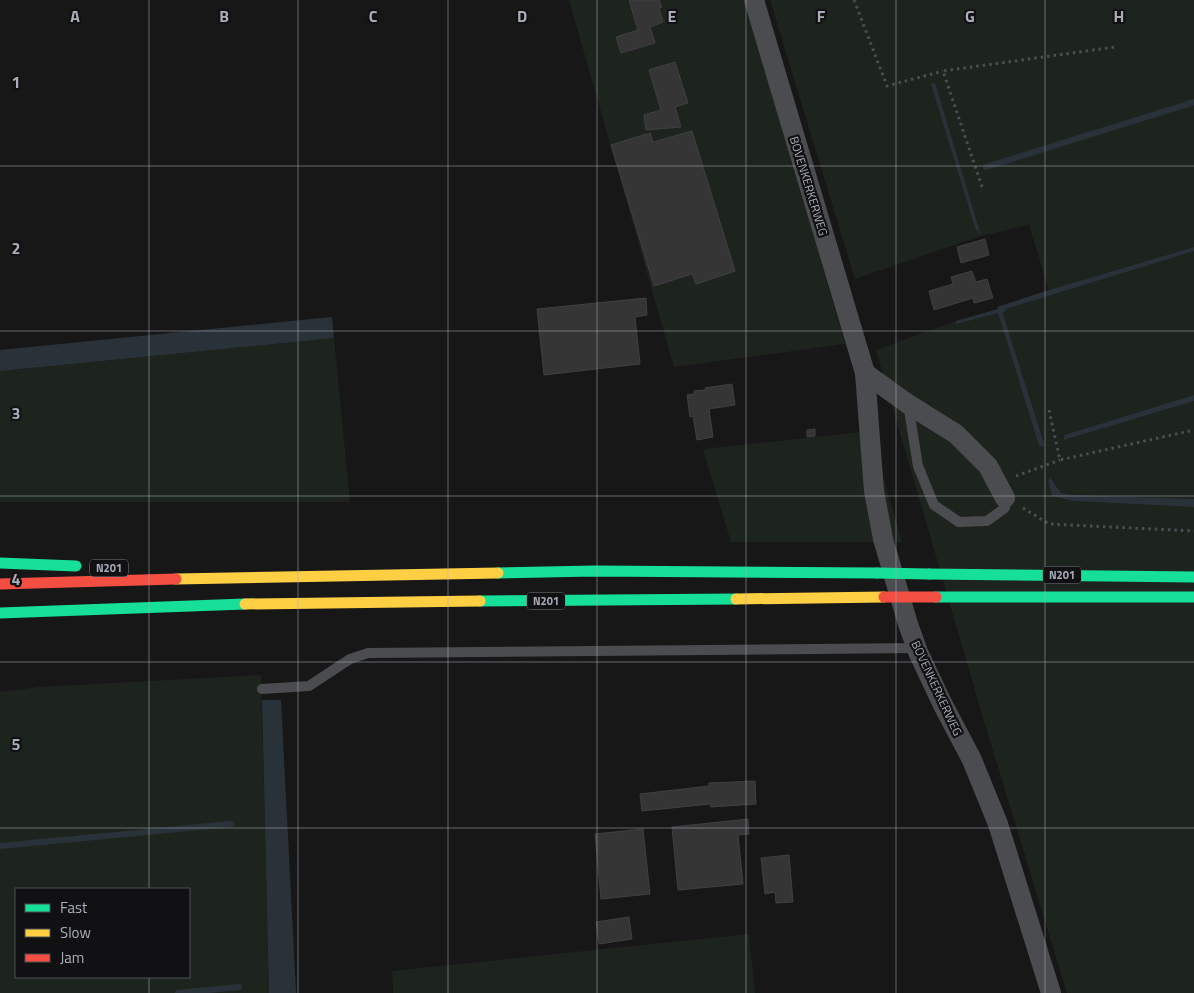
<svg xmlns="http://www.w3.org/2000/svg" width="1194" height="993" viewBox="0 0 1194 993" font-family="'Titillium Web',sans-serif">
<style>
.green{fill:#1d241e;fill-rule:evenodd}
.water{fill:#2a3239}
.lines{fill:none;stroke-linecap:round;stroke-linejoin:round}
.stream{stroke:#2a3239;stroke-width:6}
.building{fill:#353536;stroke:#3f4043}
.path{stroke:#4d4e52;stroke-width:3;stroke-dasharray:2.5 4;stroke-linecap:butt}
.lane{stroke:#4b4c50;stroke-width:10}
.street{stroke:#4b4c50;stroke-width:20}
.fast{stroke:#16e098;stroke-width:11}
.slow{stroke:#ffcf43;stroke-width:11}
.jam{stroke:#f24e42;stroke-width:11}
.fast-bridge{stroke:#16e098;stroke-width:11}
.jam-bridge{stroke:#f24e42;stroke-width:11}
.grid{fill:none;stroke:#a8adb8;stroke-width:1;stroke-opacity:0.55}
.labels{text-anchor:middle;dominant-baseline:central;stroke-width:4.5;stroke-linejoin:round;paint-order:stroke}
.shield{fill:#111113;stroke:#7b7e86;stroke-width:1}
.shield-label{font-size:11px;font-weight:bold;fill:#a8adb8}
.street-label{font-size:12px;fill:#a8adb8;stroke:#111113}
.grid-label{font-size:16px;text-anchor:middle;font-weight:bold;fill:#a8adb8;stroke:#111113;stroke-width:4.5;stroke-linejoin:round;paint-order:stroke}
</style>
<rect width="100%" height="100%" fill="#171717"/>
<g class="green">
<path d="M569,0h177l99,344 -171,23z"/>
<path d="M770,0h424v247l-145,43 -20,-65 -48,11 -126,43z"/>
<path d="M1194,251v144l-130,40v5l130,-39v98l-120,-4 -13,-2 -9,-15 -4,2 4,16 21,5 121,6v486h-127l-84,-275 -107,-368 80,-29v2l42,-10 41,133 6,-1 -42,-131 3,-5z"/>
<path d="M334,338l16,164h-350v-131z"/>
<path d="M870,431l32,111h-171l-28,-93z"/>
<path d="M261,675l8,318h-269v-301l39,-5zM16,889h173v88h-173z"/>
<path d="M749,934l6,59h-362l-1,-22z"/>
</g>
<g class="water">
<path d="M935,83l46,153 -6,-9 -44,-143z"/>
<path d="M1194,247v4l-188,58 -3,5 42,132h-6l-41,-133 -42,11v-3l42,-12 -1,-2 52,-17z"/>
<path d="M332,317l2,21 -334,33v-21z"/>
<path d="M1194,395v6l-130,39v-5z"/>
<path d="M1051,478l10,15 13,2 120,4v8l-121,-6 -21,-5 -4,-16z"/>
<path d="M262,700h19l15,293h-27z"/>
</g>
<g class="lines">
<g class="stream">
<path d="M986,167l208,-65"/>
<path d="M0,846l231,-22"/>
<path d="M178,993l61,-6"/>
</g>
</g>
<g class="building">
<path d="M629,0h30l3,7 -3,1 4,14 -13,5 5,16 -34,10 -5,-16 22,-7z"/>
<path d="M675,62l13,41 -13,4 6,20 -35,3 -2,-15 17,-5 -12,-40z"/>
<path d="M692,131l43,140 -39,13 -4,-10 -38,12 -43,-141 39,-12 3,9z"/>
<path d="M985,239l4,16 -28,8 -4,-16z"/>
<path d="M972,271l4,11 11,-3 6,19 -19,5 -1,-5 -39,12 -5,-19 24,-7 -2,-7z"/>
<path d="M646,298l1,17 -12,2 5,47 -96,11 -7,-66z"/>
<path d="M732,384l3,21 -26,4 4,28 -16,3 -4,-24 -3,1 -3,-22 7,-1v-3l11,-1v-2z"/>
<path d="M815,429v7l-8,1v-7z"/>
<path d="M755,781l1,23 -45,3 -1,-3 -68,7 -2,-17 69,-8v-3z"/>
<path d="M748,819l1,15 -11,1 5,49 -65,6 -6,-63z"/>
<path d="M643,829l7,65 -49,5 -6,-65z"/>
<path d="M789,855l4,47 -17,1 -1,-11 -10,2 -4,-36z"/>
<path d="M629,917l3,22 -33,5 -3,-22z"/>
</g>
<g class="lines">
<g class="path">
<path d="M854,0l33,86 56,-15"/>
<path d="M982,187l-39,-116 172,-24"/>
<path d="M1049,410l11,50 134,-30"/>
<path d="M1016,476l44,-16"/>
<path d="M1023,508l26,16 145,7"/>
</g>
<g class="lane">
<path d="M908,404l10,62 16,39 25,17 28,-1 18,-13v-10"/>
<path d="M262,689l47,-3 41,-27 18,-6 549,-5"/>
</g>
<g class="street">
<path d="M754,0l111,373 9,118 9,48 25,85 10,28 24,51 30,57 26,64 53,169"/>
<path d="M865,373l43,31 48,30 32,32 17,32"/>
</g>
<g class="fast">
<path d="M0,563l76,3"/>
<path d="M498,573l96,-2 283,2"/>
<path d="M929,574l265,3"/>
<path d="M936,597h258"/>
<path d="M480,601l256,-2"/>
<path d="M0,613l245,-9"/>
</g>
<g class="slow">
<path d="M176,579l322,-6"/>
<path d="M736,599l148,-2"/>
<path d="M245,604l235,-3"/>
</g>
<path class="jam" d="M0,584l176,-5"/>
<path class="fast-bridge" d="M877,573l52,1"/>
<path class="jam-bridge" d="M884,597h52"/>
</g>
<path class="grid" d="M149,0v889M298,0v993M448,0v993M597,0v993M746,0v993M896,0v993M1045,0v993M0,166h1194M0,331h1194M0,496h1194M0,662h1194M0,828h1194M149,977v16"/>
<g class="labels">
<g class="shield">
<rect x="90" y="559.5" width="38" height="17" rx="4"/>
<rect x="1043" y="566.5" width="38" height="17" rx="4"/>
<rect x="527" y="592.5" width="38" height="17" rx="4"/>
</g>
<g class="shield-label">
<text x="109" y="568">N201</text>
<text x="1062" y="575">N201</text>
<text x="546" y="601">N201</text>
</g>
<g class="street-label">
<text transform="translate(809 186) rotate(73)">BOVENKERKERWEG</text>
<text transform="translate(937 688) rotate(65)">BOVENKERKERWEG</text>
</g>
</g>
<g class="grid-label">
<text x="75" y="22">A</text>
<text x="224" y="22">B</text>
<text x="373" y="22">C</text>
<text x="522" y="22">D</text>
<text x="672" y="22">E</text>
<text x="821" y="22">F</text>
<text x="970" y="22">G</text>
<text x="1119" y="22">H</text>
<text x="16" y="88">1</text>
<text x="16" y="254">2</text>
<text x="16" y="419">3</text>
<text x="16" y="585">4</text>
<text x="16" y="750">5</text>
</g>
<rect x="15" y="888" width="175" height="90" fill="#111113" stroke="#4d4f55"/>
<rect x="25" y="904" width="25" height="8" fill="#16e098" stroke="#4d4f55"/>
<text x="60" y="913" font-size="15" fill="#a8adb8">Fast</text>
<rect x="25" y="929" width="25" height="8" fill="#ffcf43" stroke="#4d4f55"/>
<text x="60" y="938" font-size="15" fill="#a8adb8">Slow</text>
<rect x="25" y="954" width="25" height="8" fill="#f24e42" stroke="#4d4f55"/>
<text x="60" y="963" font-size="15" fill="#a8adb8">Jam</text>
</svg>
